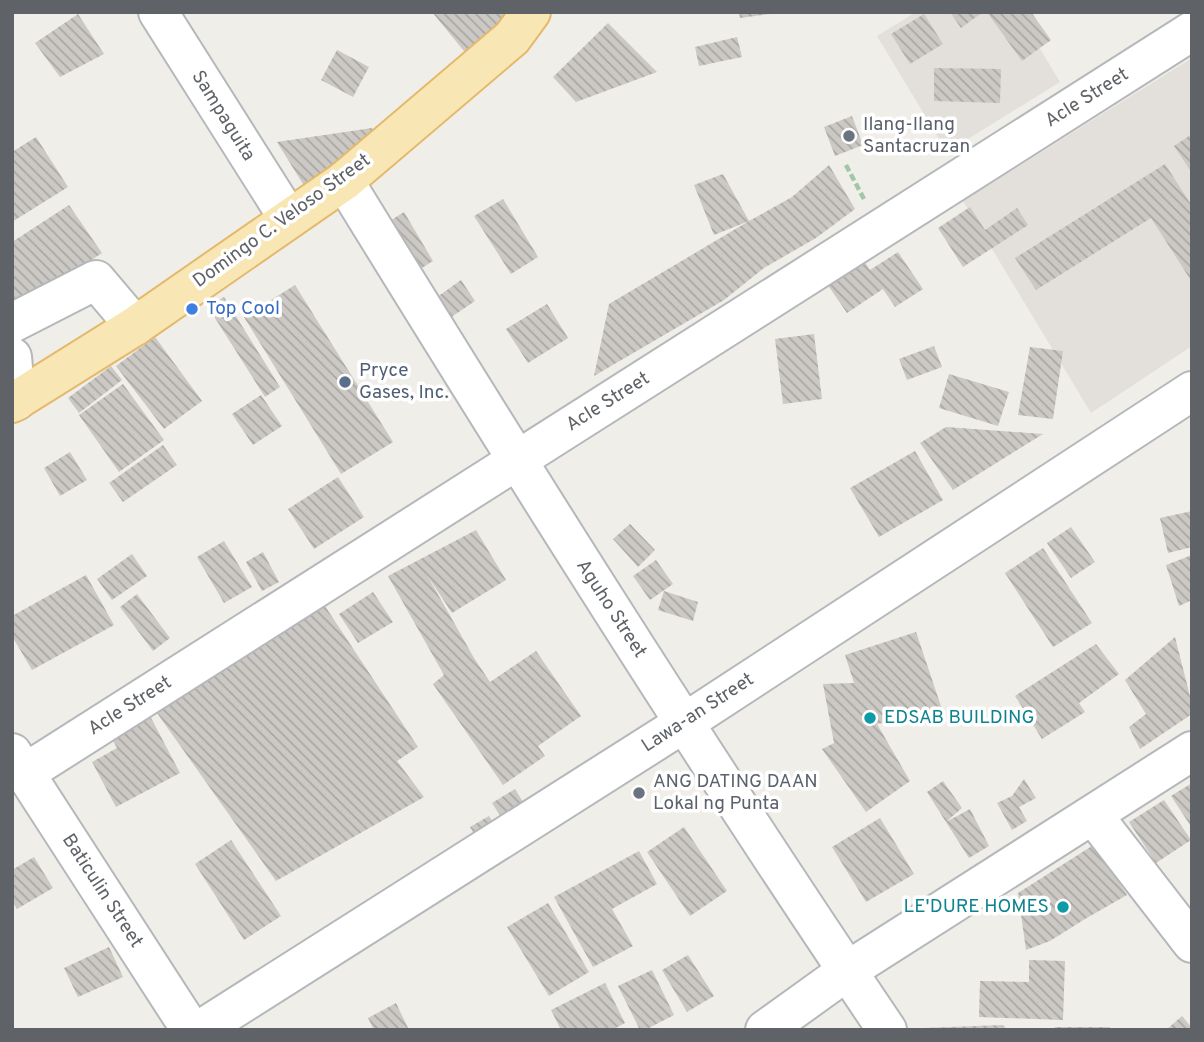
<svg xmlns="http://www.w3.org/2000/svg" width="1204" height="1042" viewBox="0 0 1204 1042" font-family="Overpass,sans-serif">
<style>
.education{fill:#e3dfda}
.building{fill:url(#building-back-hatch)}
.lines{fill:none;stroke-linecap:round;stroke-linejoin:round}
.minor-casing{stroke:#b5b8bb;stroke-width:42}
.major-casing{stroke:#e5b96c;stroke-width:42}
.path{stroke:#a1c6a8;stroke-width:4.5;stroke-dasharray:7 3.5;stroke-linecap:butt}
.minor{stroke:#fff;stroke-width:38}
.major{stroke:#f8e7b5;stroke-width:38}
.worship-dot{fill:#6b7280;stroke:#fff;stroke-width:2.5}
.shop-dot{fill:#3f7fe0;stroke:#fff;stroke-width:2.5}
.service-dot{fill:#5c6f8a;stroke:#fff;stroke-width:2.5}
.culture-dot{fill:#0f9aa8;stroke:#fff;stroke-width:2.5}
.labels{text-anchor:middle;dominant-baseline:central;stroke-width:7;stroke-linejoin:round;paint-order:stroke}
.street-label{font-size:19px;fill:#5f6367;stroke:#fff}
.worship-label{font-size:19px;fill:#5b616d;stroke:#fff;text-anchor:start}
.shop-label{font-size:19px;fill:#366cbe;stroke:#fff;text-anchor:start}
.service-label{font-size:19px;fill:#4e5e75;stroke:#fff;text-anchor:start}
.culture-label{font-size:19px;fill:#0d838f;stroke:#fff;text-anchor:start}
</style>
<defs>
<pattern id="building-back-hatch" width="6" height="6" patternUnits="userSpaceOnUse" patternTransform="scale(1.75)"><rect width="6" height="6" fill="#ccc9c5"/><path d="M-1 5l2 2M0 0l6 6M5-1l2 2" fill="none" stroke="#a9a7a4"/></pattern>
</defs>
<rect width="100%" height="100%" fill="#f0eee8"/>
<g class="education">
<path d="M916,12h102l42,70 -113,70 -70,-116z"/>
<path d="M1192,58v288l-101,67 -128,-212z"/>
</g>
<g class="building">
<path d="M432,12h89l-53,44z"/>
<path d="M739,12h31v2l-30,4z"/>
<path d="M950,12h33l-22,16z"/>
<path d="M987,12h44l20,28 -29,21z"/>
<path d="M78,14l26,40 -44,23 -25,-34z"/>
<path d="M924,14l19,30 -33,20 -19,-30z"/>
<path d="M608,23l49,49 -81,30 -23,-25z"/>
<path d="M737,37l5,20 -43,9 -4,-19z"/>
<path d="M337,50l32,17 -16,30 -32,-17z"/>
<path d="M934,68l67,1 -1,34 -66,-2z"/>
<path d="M852,116l11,29 -28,11 -11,-29z"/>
<path d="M372,128l11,14 -77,47 -29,-47z"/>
<path d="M1192,134v39l-18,-27z"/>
<path d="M36,137l32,50 -56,35v-70z"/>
<path d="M1165,164l27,42v76l-41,-64 -115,72 -21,-32z"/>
<path d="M829,165l26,44 -39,29 -52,30 -40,32 -130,76 15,-72 140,-83 -35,14 -20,-50 29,-11 26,47 43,-24z"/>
<path d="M503,199l35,58 -27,17 -37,-58z"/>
<path d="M69,205l33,48 -90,59v-70z"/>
<path d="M970,207l15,23 32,-22 11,17 -65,42 -25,-39z"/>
<path d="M404,212l29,49 -19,12 -29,-49z"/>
<path d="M898,252l25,37 -28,18 -12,-18 -36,24 -22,-32 36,-24 9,13z"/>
<path d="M461,280l14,21 -28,19 -14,-20z"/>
<path d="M295,285l98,157 -52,32 -97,-157z"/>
<path d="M224,297l56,90 -15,10 -57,-90z"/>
<path d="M547,304l21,34 -40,25 -22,-34z"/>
<path d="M814,334l8,65 -39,5 -8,-65z"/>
<path d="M155,337l47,64 -38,28 -48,-63z"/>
<path d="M934,346l8,21 -35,13 -8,-21z"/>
<path d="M1030,347l33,4 -10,68 -35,-4z"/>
<path d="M111,366l11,14 -43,33 -11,-15z"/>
<path d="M949,374l60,18 -11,34 -59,-18z"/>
<path d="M123,384l41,56 -45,32 -40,-57z"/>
<path d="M261,395l21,31 -29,19 -21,-31z"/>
<path d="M946,427l97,7 -90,56 -33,-47z"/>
<path d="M163,445l14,20 -54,37 -14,-19z"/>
<path d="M915,451l28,49 -64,37 -29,-49z"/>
<path d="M70,452l17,28 -27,16 -16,-28z"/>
<path d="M338,477l26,40 -50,32 -26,-40z"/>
<path d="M1192,511v36l-24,6 -8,-35z"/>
<path d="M630,524l25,26 -17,17 -25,-28z"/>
<path d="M1071,527l24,35 -24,16 -24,-35z"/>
<path d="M476,530l30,50 -54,33 -25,-38 47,83 16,24 46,-31 45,65 -43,30 7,10 -42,29 -70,-101 11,-9 -56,-99z"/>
<path d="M224,541l28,46 -28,16 -27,-46z"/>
<path d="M1043,548l49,75 -39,24 -48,-74z"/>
<path d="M263,552l16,30 -17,9 -16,-29z"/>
<path d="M132,554l15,22 -35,24 -15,-21z"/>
<path d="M1192,555v45l-13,6 -13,-41z"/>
<path d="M656,560l17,24 -23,16 -17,-24z"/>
<path d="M86,575l28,50 -82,45 -20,-34v-20z"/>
<path d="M664,591l34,11 -5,19 -35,-11z"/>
<path d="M373,592l20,30 -35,21 -19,-29z"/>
<path d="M137,594l33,44 -17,13 -33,-44z"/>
<path d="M325,606l93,141 -21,14 27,36 -148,84 -119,-168z"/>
<path d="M916,632l27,80 -66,12 33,57 -44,31 -44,-63 12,-6 -11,-59 31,-1 -9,-28z"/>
<path d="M1175,637l17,67v10l-52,35 -11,-22 17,-13 -21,-34z"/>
<path d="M1096,644l23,30 -40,29 6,9 -43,27 -27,-43z"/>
<path d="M149,714l31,59 -64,34 -24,-45 25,-14 -7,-13z"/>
<path d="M1024,779l12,19 -17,9 8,14 -15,9 -15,-27 15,-7z"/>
<path d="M943,781l19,27 -16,14 24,-13 19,37 -20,12 -23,-36 -19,-30z"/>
<path d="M1192,783v45l-21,-32z"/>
<path d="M515,789l16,26 -22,14 -17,-26z"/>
<path d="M1164,800l27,40 -35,23 -27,-41z"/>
<path d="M489,816l11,18 -19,11 -11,-18z"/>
<path d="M880,818l34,56 -48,28 -34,-55z"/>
<path d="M684,827l43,64 -37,25 -43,-64z"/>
<path d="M231,840l50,76 -37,24 -49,-76z"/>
<path d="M1095,844l32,51 -42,24 -35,22 -24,9 -8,-57z"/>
<path d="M639,851l18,33 -45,25 21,37 -40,21 -39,-70z"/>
<path d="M34,857l19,31 -36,21 -5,-8v-31z"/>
<path d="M548,903l41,69 -40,24 -42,-69z"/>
<path d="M109,947l14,30 -45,20 -14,-29z"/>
<path d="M688,955l26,41 -27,16 -25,-42z"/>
<path d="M1029,960l36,1 -2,59 -84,-3 1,-36 49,1z"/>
<path d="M652,970l22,45 -29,15h-5l-22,-44z"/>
<path d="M605,983l20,40 -13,7h-51l-10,-20z"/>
<path d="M396,1003l13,27h-35l-6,-12z"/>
<path d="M1182,1016l10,12v2h-26z"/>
<path d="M1003,1025l4,5h-84v-2z"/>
<rect x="1055" y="1027" width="55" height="3"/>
</g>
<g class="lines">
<defs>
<g id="minor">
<path d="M158,12l131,207"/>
<path d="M344,181c176,286 355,571 543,849"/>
<path d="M12,323l84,-43 39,46"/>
<path d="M12,357l4,44"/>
<path d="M12,753l179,277"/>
<path d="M25,773l1167,-742"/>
<path d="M1093,815l99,128"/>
<path d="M200,1030l484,-307 508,-332"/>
<path d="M765,1030l82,-59 345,-220"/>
</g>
<path id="major" d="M12,403l123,-77 209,-145 168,-143 19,-26"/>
</defs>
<use href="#minor" class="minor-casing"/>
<use href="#major" class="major-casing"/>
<path class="path" d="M846,165l19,36"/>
<use href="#minor" class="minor"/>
<use href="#major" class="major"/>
</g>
<g class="worship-dot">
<circle cx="849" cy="136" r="7"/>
<circle cx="639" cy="793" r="7"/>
</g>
<circle class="shop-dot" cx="192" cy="309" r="7"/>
<circle class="service-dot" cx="345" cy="382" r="7"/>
<g class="culture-dot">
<circle cx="870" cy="718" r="7"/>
<circle cx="1063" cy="907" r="7"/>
</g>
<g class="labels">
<g class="street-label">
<text transform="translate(1087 98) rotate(-32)">Acle Street</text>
<text transform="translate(223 116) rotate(58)">Sampaguita</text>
<text transform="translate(282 221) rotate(-36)">Domingo C. Veloso Street</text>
<text transform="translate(608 402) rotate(-32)">Acle Street</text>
<text transform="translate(611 609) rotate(57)">Aguho Street</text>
<text transform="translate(130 706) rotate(-32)">Acle Street</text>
<text transform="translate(698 713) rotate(-33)">Lawa-an Street</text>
<text transform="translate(102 891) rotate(57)">Baticulin Street</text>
</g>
<g class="worship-label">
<text x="863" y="125">Ilang-Ilang<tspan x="863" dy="22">Santacruzan</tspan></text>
<text x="653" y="782">ANG DATING DAAN<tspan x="653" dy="22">Lokal ng Punta</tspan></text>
</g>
<g class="shop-label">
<text x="206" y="309">Top Cool</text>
</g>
<g class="service-label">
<text x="359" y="371">Pryce<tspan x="359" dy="22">Gases, Inc.</tspan></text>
</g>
<g class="culture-label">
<text x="884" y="718">EDSAB BUILDING</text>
<text x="1049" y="907" text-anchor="end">LE'DURE HOMES</text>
</g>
</g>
<rect width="1204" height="1042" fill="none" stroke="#5f6367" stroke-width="28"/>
</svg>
